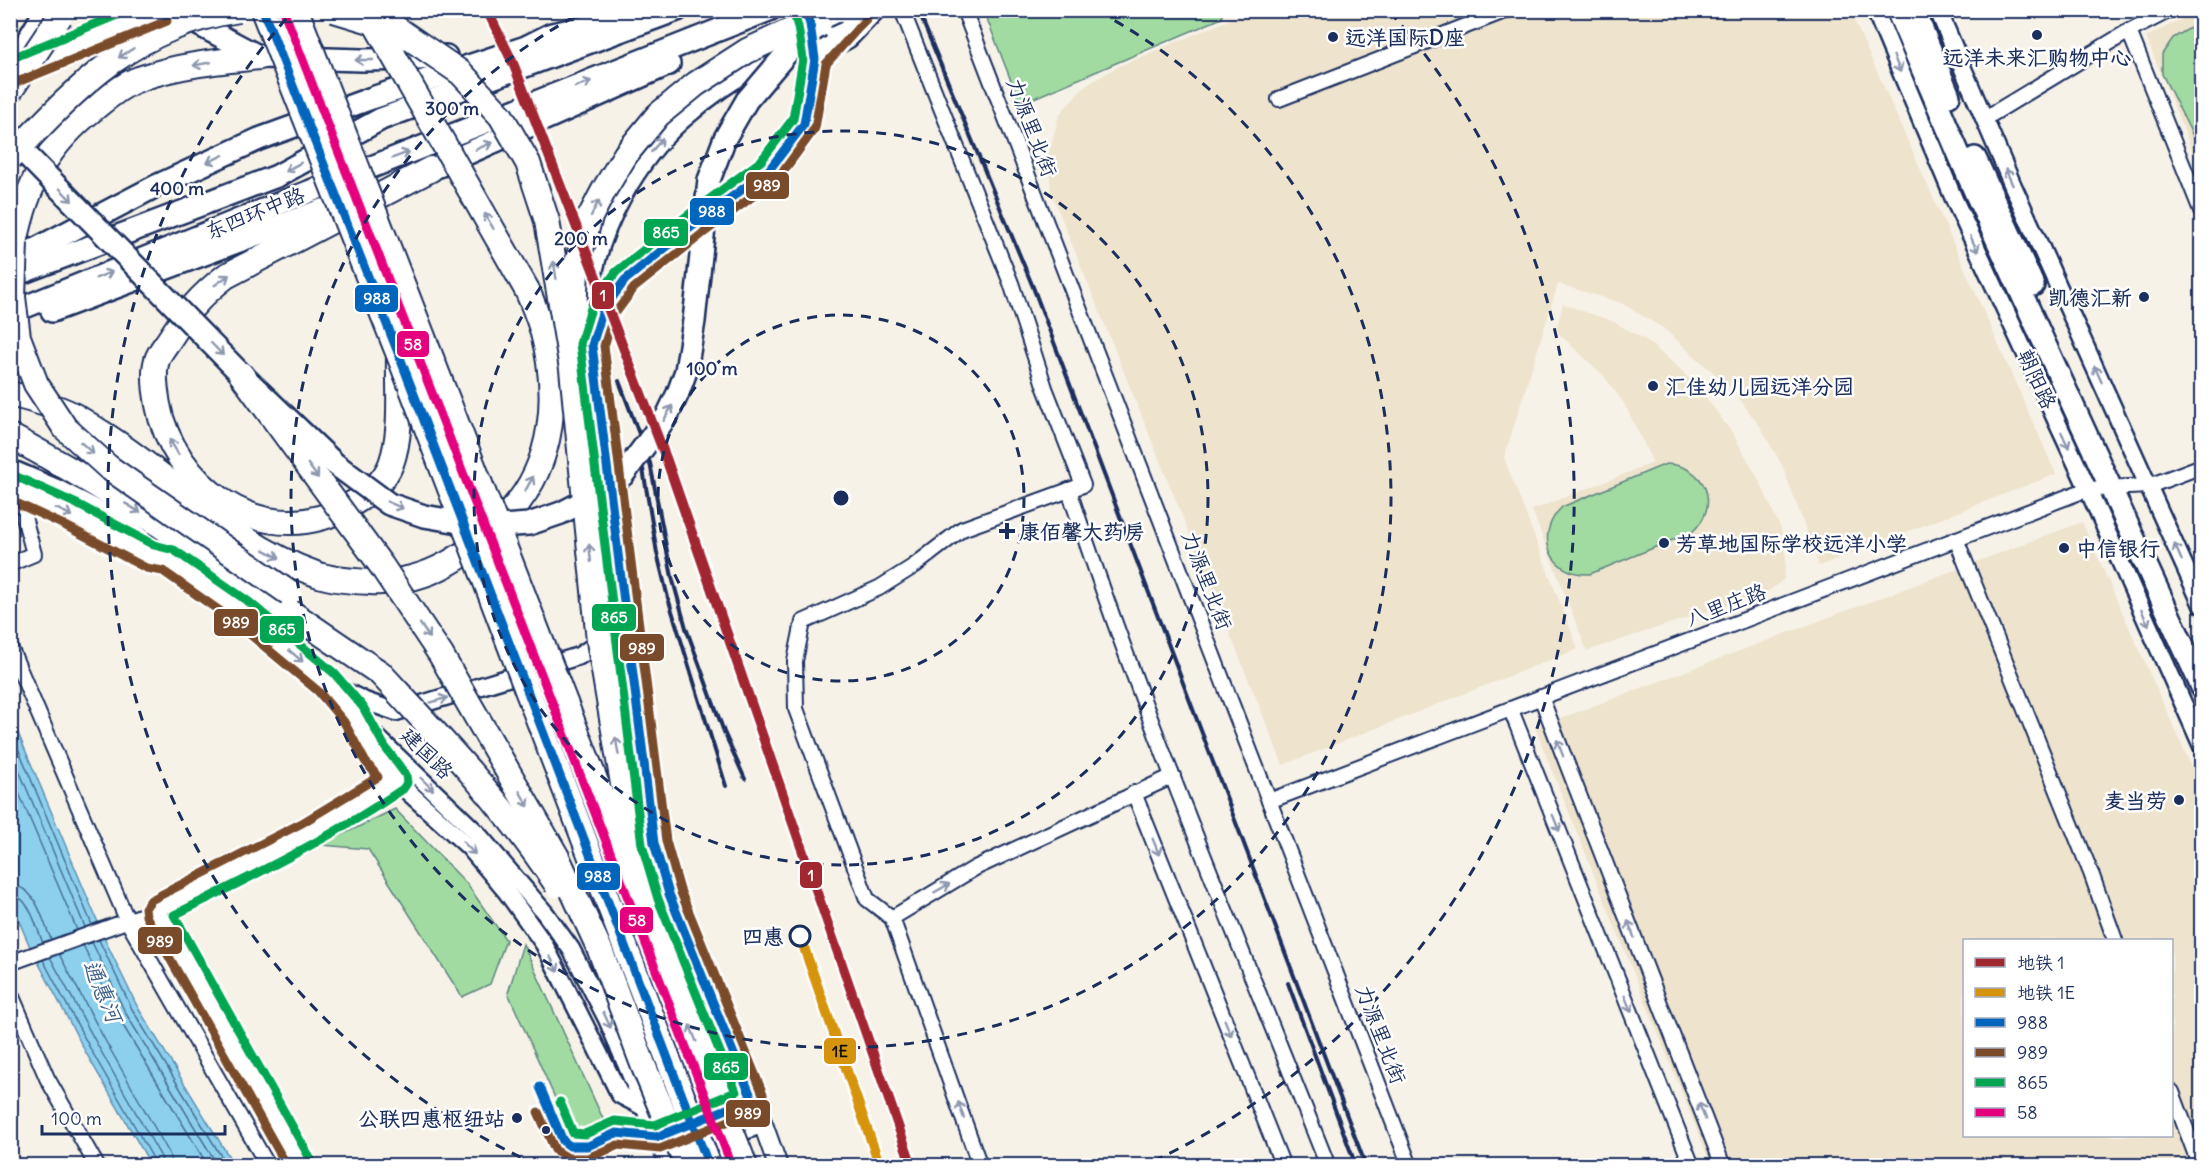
<svg xmlns="http://www.w3.org/2000/svg" width="2212" height="1176" viewBox="0 0 2212 1176" font-family="Delius,'LXGW WenKai TC',sans-serif">
<style>
.built{fill:#eee3cd;fill-rule:evenodd}
.green{fill:#a1dba1;stroke:#5e8580;stroke-width:1.5}
.water{fill:#8cd0ed;stroke:#5f90b4;stroke-width:1.5}
.lines{fill:none;stroke-linecap:round;stroke-linejoin:round}
.shore{stroke:#486f97;stroke-width:1.5}
.minor-casing{stroke:#1b2f5e;stroke-width:18}
.tertiary-casing{stroke:#1b2f5e;stroke-width:21}
.secondary-casing{stroke:#1b2f5e;stroke-width:22}
.trunk-casing{stroke:#1b2f5e;stroke-width:26}
.motorway-casing{stroke:#1b2f5e;stroke-width:28}
.minor{stroke:#fff;stroke-width:14}
.tertiary{stroke:#fff;stroke-width:16}
.secondary{stroke:#fff;stroke-width:18}
.trunk{stroke:#fff;stroke-width:21}
.motorway{stroke:#fff;stroke-width:24}
.rail{stroke:#1b2f5e;stroke-width:4}
.trunk-bridge-casing{stroke:#1b2f5e;stroke-width:26;stroke-linecap:butt}
.motorway-bridge-casing{stroke:#1b2f5e;stroke-width:28;stroke-linecap:butt}
.trunk-bridge{stroke:#fff;stroke-width:21}
.motorway-bridge{stroke:#fff;stroke-width:24}
.bus-1-casing{stroke:#fff;stroke-width:14}
.bus-2-casing{stroke:#fff;stroke-width:14}
.bus-3-casing{stroke:#fff;stroke-width:14}
.bus-4-casing{stroke:#fff;stroke-width:14}
.bus-1{stroke:#0065bd;stroke-width:9}
.bus-2{stroke:#7a4b2a;stroke-width:9}
.bus-3{stroke:#00a651;stroke-width:9}
.bus-4{stroke:#e5007d;stroke-width:9}
.metro-1-casing{stroke:#fff;stroke-width:15}
.metro-2-casing{stroke:#fff;stroke-width:15}
.metro-1{stroke:#a12830;stroke-width:10}
.metro-2{stroke:#d6940e;stroke-width:10}
.oneway{stroke:#8d97ae}
.ring{fill:none;stroke:#1b2f5e;stroke-width:3;stroke-dasharray:10 8}
.poi-dot{fill:#1b2f5e;stroke:#fff;stroke-width:2}
.stop-dot{fill:#fff;stroke:#1b2f5e;stroke-width:3}
.labels{text-anchor:middle;dominant-baseline:central;stroke-width:5;stroke-linejoin:round;paint-order:stroke}
.poi-label{font-size:21px;font-weight:bold;fill:#1b2f5e;stroke:#fff;text-anchor:start}
.street-label{font-size:21px;fill:#1b2f5e;stroke:#fff}
.stop-label{font-size:21px;font-weight:bold;fill:#1b2f5e;stroke:#fff;text-anchor:end}
.water-label{font-size:22px;font-style:italic;fill:#3d5f89;stroke:#fff}
.centre{fill:#1b2f5e;stroke:#fff;stroke-width:3}
.ring-label{font-size:18px;text-anchor:middle;font-weight:bold;fill:#1b2f5e;stroke:#fff;stroke-width:5;stroke-linejoin:round;paint-order:stroke}
.line-badge{stroke:#fff;stroke-width:2}
.badge-label{font-size:16px;text-anchor:middle;font-weight:bold;fill:#fff}
.pale-badge-label{font-size:16px;text-anchor:middle;font-weight:bold;fill:#111}
</style>
<rect width="100%" height="100%" fill="#f7f2e8"/>
<filter id="ink" filterUnits="userSpaceOnUse"><feTurbulence type="fractalNoise" baseFrequency=".0167" numOctaves="2"/><feDisplacementMap in="SourceGraphic" scale="12" xChannelSelector="R" yChannelSelector="G"/><feConvolveMatrix kernelMatrix="1 2 1 2 8 2 1 2 1" color-interpolation-filters="sRGB"/></filter>
<g filter="url(#ink)">
<g class="built">
<path d="M1250,11h600l206,463 -237,92 -36,-99 -22,-39 -29,-39 -69,-61 -42,-25 -63,-19 -54,174 74,191 -295,116 -232,-573 -3,-36 11,-41 24,-28 34,-20z"/>
<path d="M2198,11h3v162l-55,-136z"/>
<path d="M1563,304l49,17 34,19 33,28 25,27 29,39 25,44 23,51 5,28 -2,22 -15,12 -182,60 -55,-141 121,-47 -28,-58 -21,-29 -48,-45z"/>
<path d="M2082,522l119,266 1,330 -10,4 9,25v18h-490l-176,-437zM1964,940h208v196h-208z"/>
</g>
<g class="green">
<path d="M984,11h239l-1,7 -202,86z"/>
<path d="M2201,27h1l-1,125 -39,-78v-20l11,-16 17,-10z"/>
<path d="M1666,464c40,1 56,42 26,68l-102,42c-40,2 -57,-39 -28,-67z"/>
<path d="M395,809l72,75 39,56 -16,44 -28,13 -94,-148 -47,-4z"/>
<path d="M523,944l81,177 -31,17 -65,-145z"/>
</g>
<path class="water" d="M10,714l98,232 29,60 97,159h-83l-65,-112 -56,-106 -19,-45z"/>
<g class="lines">
<g class="shore">
<path d="M10,729l82,196"/>
<path d="M10,749l75,178"/>
<path d="M10,772l67,158"/>
<path d="M10,885c27,1 32,35 41,54"/>
<path d="M10,894c20,2 26,33 33,49"/>
<path d="M99,940l33,69 95,157"/>
<path d="M92,942l33,70 93,154"/>
<path d="M83,945l35,72 90,149"/>
<path d="M59,954l47,88 63,111 3,13"/>
<path d="M50,957l48,89 63,111 2,9"/>
<path d="M43,960l48,90 63,110 1,6"/>
</g>
<defs>
<g id="minor">
<path d="M902,10l109,273 34,105 38,97 -121,44 -48,37 -35,22 -76,34 -8,39 1,48 71,190 25,19 88,248"/>
<path d="M964,10l446,1156"/>
<path d="M2129,31l73,182"/>
<path d="M1279,99l228,-89"/>
<path d="M1984,119l145,-88 41,-21"/>
<path d="M1069,490c75,229 170,452 259,676"/>
<path d="M1956,539l135,334 24,67"/>
<path d="M10,564l24,-10 -10,-37"/>
<path d="M10,647l118,275 140,244"/>
<path d="M1541,697l182,469"/>
<path d="M1511,710l181,456"/>
<path d="M1134,793l149,373"/>
<path d="M1269,801l819,-312 61,-3 53,-20"/>
<path d="M157,910l54,99 90,157"/>
<path d="M892,918l83,-50 198,-92"/>
<path d="M10,963l147,-53 95,-47 79,-43 64,-40"/>
<path d="M10,992l37,86 50,88"/>
<path d="M2172,1092l28,74"/>
</g>
<g id="tertiary">
<path d="M1875,10l79,189 134,290 114,257"/>
<path d="M1938,10l75,176 189,419"/>
<path d="M821,55l28,-16 28,-29"/>
<path d="M29,64l133,-54"/>
<path d="M10,65l33,-55"/>
<path d="M10,468l47,20 64,33 42,34"/>
<path d="M10,487l61,28 79,42 18,3 73,51 85,71 28,33 122,117 69,81 26,36 36,70 60,142 96,-37 -94,-230 -15,-51 -62,-498 11,-35 22,-30 70,-56 74,-54 35,-46 11,-65 -5,-35 -5,-14"/>
<path d="M334,686l31,15 31,11 183,-56 27,-18 12,-48"/>
<path d="M362,729l13,25 20,26 74,67 37,44 38,53 76,151 25,13"/>
<path d="M682,1127l70,-28"/>
</g>
<g id="secondary">
<path d="M815,59l43,-49"/>
<path d="M763,1124l15,42"/>
<path d="M667,1161l1,5"/>
</g>
<g id="trunk">
<path d="M171,10l89,47 102,3 56,-1 28,-3"/>
<path d="M1897,10l79,184 226,493"/>
<path d="M1914,10l35,86"/>
<path d="M1975,158l58,127"/>
<path d="M439,166l230,-102"/>
<path d="M10,266l22,-15 124,-65 103,-47 113,-41 154,-51 26,-13 70,-15"/>
<path d="M10,277l267,-101 104,-57 296,-109"/>
<path d="M52,311l302,-113"/>
<path d="M10,313l278,-113 481,-190"/>
<path d="M592,345c-1,-18 -5,-37 -3,-55 6,-61 47,-133 93,-173 35,-31 74,-55 115,-76"/>
</g>
<g id="motorway">
<path d="M15,243c12,-60 32,-98 82,-137 12,-10 27,-22 42,-27 38,-14 81,-18 121,-22"/>
<path d="M399,355c-1,35 4,76 -8,109 -7,18 -25,32 -41,41 -78,46 -164,-7 -189,-87 -4,-15 -9,-43 -4,-58 2,-7 8,-14 12,-20 18,-28 30,-43 57,-64l205,-107"/>
<path d="M10,394c20,5 43,11 61,20 10,5 21,13 31,19 72,45 132,113 214,141 16,6 37,7 54,8 58,3 103,-29 140,-70 45,-49 49,-118 33,-179 -4,-15 -10,-29 -16,-43"/>
<path d="M10,436c130,69 249,156 370,237"/>
</g>
</defs>
<use href="#minor" class="minor-casing"/>
<use href="#tertiary" class="tertiary-casing"/>
<use href="#secondary" class="secondary-casing"/>
<use href="#trunk" class="trunk-casing"/>
<use href="#motorway" class="motorway-casing"/>
<use href="#minor" class="minor"/>
<use href="#tertiary" class="tertiary"/>
<use href="#secondary" class="secondary"/>
<use href="#trunk" class="trunk"/>
<use href="#motorway" class="motorway"/>
<g class="rail">
<path d="M918,10l115,277 333,879"/>
<path d="M619,381l31,82 22,114 14,51 38,104 21,47"/>
<path d="M643,469l14,84 11,45 58,188"/>
<path d="M1288,983l68,183"/>
</g>
<defs>
<path id="trunk-bridge" d="M10,138l231,236 94,90 54,40 35,12 64,11 41,-3 32,-11 33,-17 29,-21 44,-59 11,-23 8,-22 8,-50 15,-141 16,-42 22,-38 50,-59 23,-15"/>
<g id="motorway-bridge">
<path d="M263,10l136,345 310,811"/>
<path d="M296,10l449,1156"/>
<path d="M334,10l63,19 64,44 40,43 27,47 19,58 25,148 27,272 37,220"/>
<path d="M371,16l156,274"/>
<path d="M10,91l50,-75"/>
<path d="M10,158c68,-72 125,-133 229,-148"/>
<path d="M15,243l-2,54 5,40 18,47 29,44 43,39 181,126"/>
<path d="M574,318l2,-51 14,-50 14,-27 22,-36 32,-39 38,-31 51,-33 89,-41"/>
<path d="M241,374l140,191 60,90 116,202 43,93 44,117 30,72 16,27"/>
<path d="M380,673c63,68 127,135 177,212"/>
</g>
</defs>
<use href="#trunk-bridge" class="trunk-bridge-casing"/>
<use href="#motorway-bridge" class="motorway-bridge-casing"/>
<use href="#trunk-bridge" class="trunk-bridge"/>
<use href="#motorway-bridge" class="motorway-bridge"/>
<defs>
<g id="bus-1">
<path d="M263,10l136,345 310,811"/>
<path d="M540,1087l23,54 7,5h18l28,-13 41,4 95,-38 -83,-205 -15,-51 -62,-498 11,-35 22,-30 70,-56 74,-54 35,-46 11,-65 -5,-35 -5,-14"/>
</g>
<g id="bus-2">
<path d="M15,83l152,-62"/>
<path d="M10,500l56,26 80,42 17,3 71,50 84,70 26,31 21,39 13,16 -76,46 -151,77 -6,8 1,8 141,250"/>
<path d="M538,1112l17,38 13,8h20l30,-13 42,4 96,-39 7,-7v-9l-83,-204 -14,-49 -62,-495 10,-31 20,-27 68,-54 77,-57 36,-49 11,-64 41,-46"/>
</g>
<g id="bus-3">
<path d="M10,59l119,-49"/>
<path d="M15,476l62,28 77,41 20,5 75,52 85,71 29,34 22,40 21,28 1,8 -4,6c-73,50 -151,87 -229,126l137,245"/>
<path d="M560,1102l13,31 12,1 30,-13 40,4 81,-33 -78,-193 -16,-54 -62,-501 12,-39 24,-33 72,-57 73,-54 32,-42 10,-60 -5,-32 -4,-13"/>
</g>
<path id="bus-4" d="M285,14l447,1152"/>
</defs>
<use href="#bus-1" class="bus-1-casing"/>
<use href="#bus-2" class="bus-2-casing"/>
<use href="#bus-3" class="bus-3-casing"/>
<use href="#bus-4" class="bus-4-casing"/>
<use href="#bus-1" class="bus-1"/>
<use href="#bus-2" class="bus-2"/>
<use href="#bus-3" class="bus-3"/>
<use href="#bus-4" class="bus-4"/>
<defs>
<path id="metro-1" d="M487,10l26,53 153,395 246,708"/>
<path id="metro-2" d="M800,936l80,230"/>
</defs>
<use href="#metro-1" class="metro-1-casing"/>
<use href="#metro-2" class="metro-2-casing"/>
<use href="#metro-1" class="metro-1"/>
<use href="#metro-2" class="metro-2"/>
</g>
<defs><path id="oneway-shaft" d="M-6 0H5M1.5-3L5.5 0L1.5 3" fill="none" stroke-width="1.6" stroke-linecap="round" stroke-linejoin="round" transform="scale(1.5)"/></defs>
<g class="oneway">
<use href="#oneway-shaft" transform="translate(126 53) rotate(148)"/>
<use href="#oneway-shaft" transform="translate(364 60) rotate(-180)"/>
<use href="#oneway-shaft" transform="translate(202 64) rotate(169)"/>
<use href="#oneway-shaft" transform="translate(1897 64) rotate(67)"/>
<use href="#oneway-shaft" transform="translate(583 84) rotate(-21)"/>
<use href="#oneway-shaft" transform="translate(657 145) rotate(-50)"/>
<use href="#oneway-shaft" transform="translate(484 146) rotate(-24)"/>
<use href="#oneway-shaft" transform="translate(401 155) rotate(-21)"/>
<use href="#oneway-shaft" transform="translate(215 159) rotate(155)"/>
<use href="#oneway-shaft" transform="translate(293 167) rotate(151)"/>
<use href="#oneway-shaft" transform="translate(2009 177) rotate(-114)"/>
<use href="#oneway-shaft" transform="translate(66 195) rotate(46)"/>
<use href="#oneway-shaft" transform="translate(595 208) rotate(-63)"/>
<use href="#oneway-shaft" transform="translate(489 221) rotate(-120)"/>
<use href="#oneway-shaft" transform="translate(1974 244) rotate(65)"/>
<use href="#oneway-shaft" transform="translate(555 270) rotate(-99)"/>
<use href="#oneway-shaft" transform="translate(104 275) rotate(-22)"/>
<use href="#oneway-shaft" transform="translate(222 280) rotate(-35)"/>
<use href="#oneway-shaft" transform="translate(217 349) rotate(46)"/>
<use href="#oneway-shaft" transform="translate(2098 374) rotate(-114)"/>
<use href="#oneway-shaft" transform="translate(668 413) rotate(-61)"/>
<use href="#oneway-shaft" transform="translate(2065 440) rotate(65)"/>
<use href="#oneway-shaft" transform="translate(174 447) rotate(-121)"/>
<use href="#oneway-shaft" transform="translate(87 448) rotate(42)"/>
<use href="#oneway-shaft" transform="translate(313 471) rotate(54)"/>
<use href="#oneway-shaft" transform="translate(529 484) rotate(-61)"/>
<use href="#oneway-shaft" transform="translate(395 505) rotate(23)"/>
<use href="#oneway-shaft" transform="translate(133 508) rotate(31)"/>
<use href="#oneway-shaft" transform="translate(64 512) rotate(25)"/>
<use href="#oneway-shaft" transform="translate(2178 552) rotate(-114)"/>
<use href="#oneway-shaft" transform="translate(590 553) rotate(-96)"/>
<use href="#oneway-shaft" transform="translate(272 554) rotate(29)"/>
<use href="#oneway-shaft" transform="translate(2145 618) rotate(66)"/>
<use href="#oneway-shaft" transform="translate(425 631) rotate(56)"/>
<use href="#oneway-shaft" transform="translate(296 656) rotate(40)"/>
<use href="#oneway-shaft" transform="translate(439 700) rotate(-17)"/>
<use href="#oneway-shaft" transform="translate(617 746) rotate(-100)"/>
<use href="#oneway-shaft" transform="translate(1560 748) rotate(-111)"/>
<use href="#oneway-shaft" transform="translate(427 784) rotate(44)"/>
<use href="#oneway-shaft" transform="translate(524 799) rotate(60)"/>
<use href="#oneway-shaft" transform="translate(1556 823) rotate(68)"/>
<use href="#oneway-shaft" transform="translate(1156 847) rotate(68)"/>
<use href="#oneway-shaft" transform="translate(469 848) rotate(46)"/>
<use href="#oneway-shaft" transform="translate(942 888) rotate(-30)"/>
<use href="#oneway-shaft" transform="translate(1631 929) rotate(-111)"/>
<use href="#oneway-shaft" transform="translate(554 964) rotate(63)"/>
<use href="#oneway-shaft" transform="translate(1628 1004) rotate(68)"/>
<use href="#oneway-shaft" transform="translate(607 1020) rotate(65)"/>
<use href="#oneway-shaft" transform="translate(1228 1028) rotate(68)"/>
<use href="#oneway-shaft" transform="translate(693 1033) rotate(-112)"/>
<use href="#oneway-shaft" transform="translate(961 1110) rotate(-109)"/>
<use href="#oneway-shaft" transform="translate(1702 1111) rotate(-111)"/>
</g>
</g>
<g class="ring">
<circle cx="841" cy="498" r="183"/>
<circle cx="841" cy="498" r="367"/>
<path d="M1099 12A550 550 0 1 1 583 12"/>
<path d="M537 1165A733 733 0 0 1 292 12M1390 12A733 733 0 0 1 1145 1165"/>
</g>
<g class="poi-dot">
<circle cx="2037" cy="35" r="6"/>
<circle cx="1333" cy="37" r="6"/>
<circle cx="2144" cy="297" r="6"/>
<circle cx="1653" cy="386" r="6"/>
<path d="M1004 522h6v6h6v6h-6v6h-6v-6h-6v-6h6z"/>
<circle cx="1664" cy="543" r="6"/>
<circle cx="2064" cy="548" r="6"/>
<circle cx="2179" cy="800" r="6"/>
<circle cx="517" cy="1118" r="6"/>
<circle cx="546" cy="1130" r="5"/>
</g>
<circle class="stop-dot" cx="800" cy="936" r="10"/>
<g class="labels">
<g class="poi-label">
<text x="1345" y="37">远洋国际D座</text>
<text x="2037" y="57" text-anchor="middle">远洋未来汇购物中心</text>
<text x="2132" y="297" text-anchor="end">凯德汇新</text>
<text x="1665" y="386">汇佳幼儿园远洋分园</text>
<text x="1019" y="531">康佰馨大药房</text>
<text x="1676" y="543">芳草地国际学校远洋小学</text>
<text x="2076" y="548">中信银行</text>
<text x="2167" y="800" text-anchor="end">麦当劳</text>
<text x="505" y="1118" text-anchor="end">公联四惠枢纽站</text>
</g>
<g class="street-label">
<text transform="translate(1032 127) rotate(69)">力源里北街</text>
<text transform="translate(255 213) rotate(-22)">东四环中路</text>
<text transform="translate(2037 379) rotate(65)">朝阳路</text>
<text transform="translate(1207 580) rotate(69)">力源里北街</text>
<text transform="translate(1726 605) rotate(-21)">八里庄路</text>
<text transform="translate(427 753) rotate(44)">建国路</text>
<text transform="translate(1381 1034) rotate(69)">力源里北街</text>
</g>
<g class="stop-label">
<text x="784" y="936">四惠</text>
</g>
<g class="water-label">
<text transform="translate(103 991) rotate(67)">通惠河</text>
</g>
</g>
<circle cx="841" cy="498" r="9" class="centre"/>
<g class="ring-label">
<text x="452" y="115">300 m</text>
<text x="177" y="195">400 m</text>
<text x="581" y="245">200 m</text>
<text x="712" y="375">100 m</text>
</g>
<g class="line-badge">
<rect x="745" y="171" width="45" height="29" rx="6" fill="#7a4b2a"/>
<rect x="689" y="197" width="46" height="29" rx="6" fill="#0065bd"/>
<rect x="643" y="218" width="46" height="29" rx="6" fill="#00a651"/>
<rect x="591" y="281" width="24" height="29" rx="6" fill="#a12830"/>
<rect x="354" y="284" width="45" height="29" rx="6" fill="#0065bd"/>
<rect x="396" y="330" width="34" height="28" rx="6" fill="#e5007d"/>
<rect x="591" y="603" width="46" height="29" rx="6" fill="#00a651"/>
<rect x="213" y="608" width="46" height="29" rx="6" fill="#7a4b2a"/>
<rect x="259" y="615" width="46" height="29" rx="6" fill="#00a651"/>
<rect x="619" y="633" width="46" height="29" rx="6" fill="#7a4b2a"/>
<rect x="799" y="861" width="24" height="28" rx="6" fill="#a12830"/>
<rect x="576" y="862" width="45" height="29" rx="6" fill="#0065bd"/>
<rect x="619" y="906" width="35" height="28" rx="6" fill="#e5007d"/>
<rect x="137" y="926" width="46" height="29" rx="6" fill="#7a4b2a"/>
<rect x="823" y="1037" width="34" height="28" rx="6" fill="#d6940e"/>
<rect x="703" y="1052" width="46" height="29" rx="6" fill="#00a651"/>
<rect x="725" y="1099" width="46" height="29" rx="6" fill="#7a4b2a"/>
</g>
<g class="badge-label">
<text x="767" y="191">989</text>
<text x="712" y="217">988</text>
<text x="666" y="238">865</text>
<text x="603" y="301">1</text>
<text x="377" y="304">988</text>
<text x="413" y="350">58</text>
<text x="614" y="623">865</text>
<text x="236" y="628">989</text>
<text x="282" y="635">865</text>
<text x="642" y="654">989</text>
<text x="811" y="881">1</text>
<text x="598" y="882">988</text>
<text x="637" y="926">58</text>
<text x="160" y="947">989</text>
<text x="726" y="1073">865</text>
<text x="748" y="1119">989</text>
</g>
<g class="pale-badge-label">
<text x="840" y="1057">1E</text>
</g>
<rect width="2212" height="1176" fill="none" stroke="#fff" stroke-width="36"/>
<rect x="18" y="18" width="2176" height="1140" fill="none" stroke="#1b2f5e" stroke-width="2" filter="url(#ink)"/>
<rect x="1963" y="939" width="210" height="198" fill="#ffffff" stroke="#a4acbf" stroke-width="1.5"/>
<rect x="1975" y="958" width="30" height="9" fill="#a12830" stroke="#a4acbf" stroke-width="1.5"/>
<text x="2017" y="969" font-size="18" fill="#1b2f5e">地铁 1</text>
<rect x="1975" y="988" width="30" height="9" fill="#d6940e" stroke="#a4acbf" stroke-width="1.5"/>
<text x="2017" y="999" font-size="18" fill="#1b2f5e">地铁 1E</text>
<rect x="1975" y="1018" width="30" height="9" fill="#0065bd" stroke="#a4acbf" stroke-width="1.5"/>
<text x="2017" y="1029" font-size="18" fill="#1b2f5e">988</text>
<rect x="1975" y="1048" width="30" height="9" fill="#7a4b2a" stroke="#a4acbf" stroke-width="1.5"/>
<text x="2017" y="1059" font-size="18" fill="#1b2f5e">989</text>
<rect x="1975" y="1078" width="30" height="9" fill="#00a651" stroke="#a4acbf" stroke-width="1.5"/>
<text x="2017" y="1089" font-size="18" fill="#1b2f5e">865</text>
<rect x="1975" y="1108" width="30" height="9" fill="#e5007d" stroke="#a4acbf" stroke-width="1.5"/>
<text x="2017" y="1119" font-size="18" fill="#1b2f5e">58</text>
<path d="M42 1125v9h183v-9" fill="none" stroke="#1b2f5e" stroke-width="3"/>
<text x="51" y="1125" font-size="18" fill="#1b2f5e" stroke="#ffffff" stroke-width="4.5" paint-order="stroke">100 m</text>
</svg>
